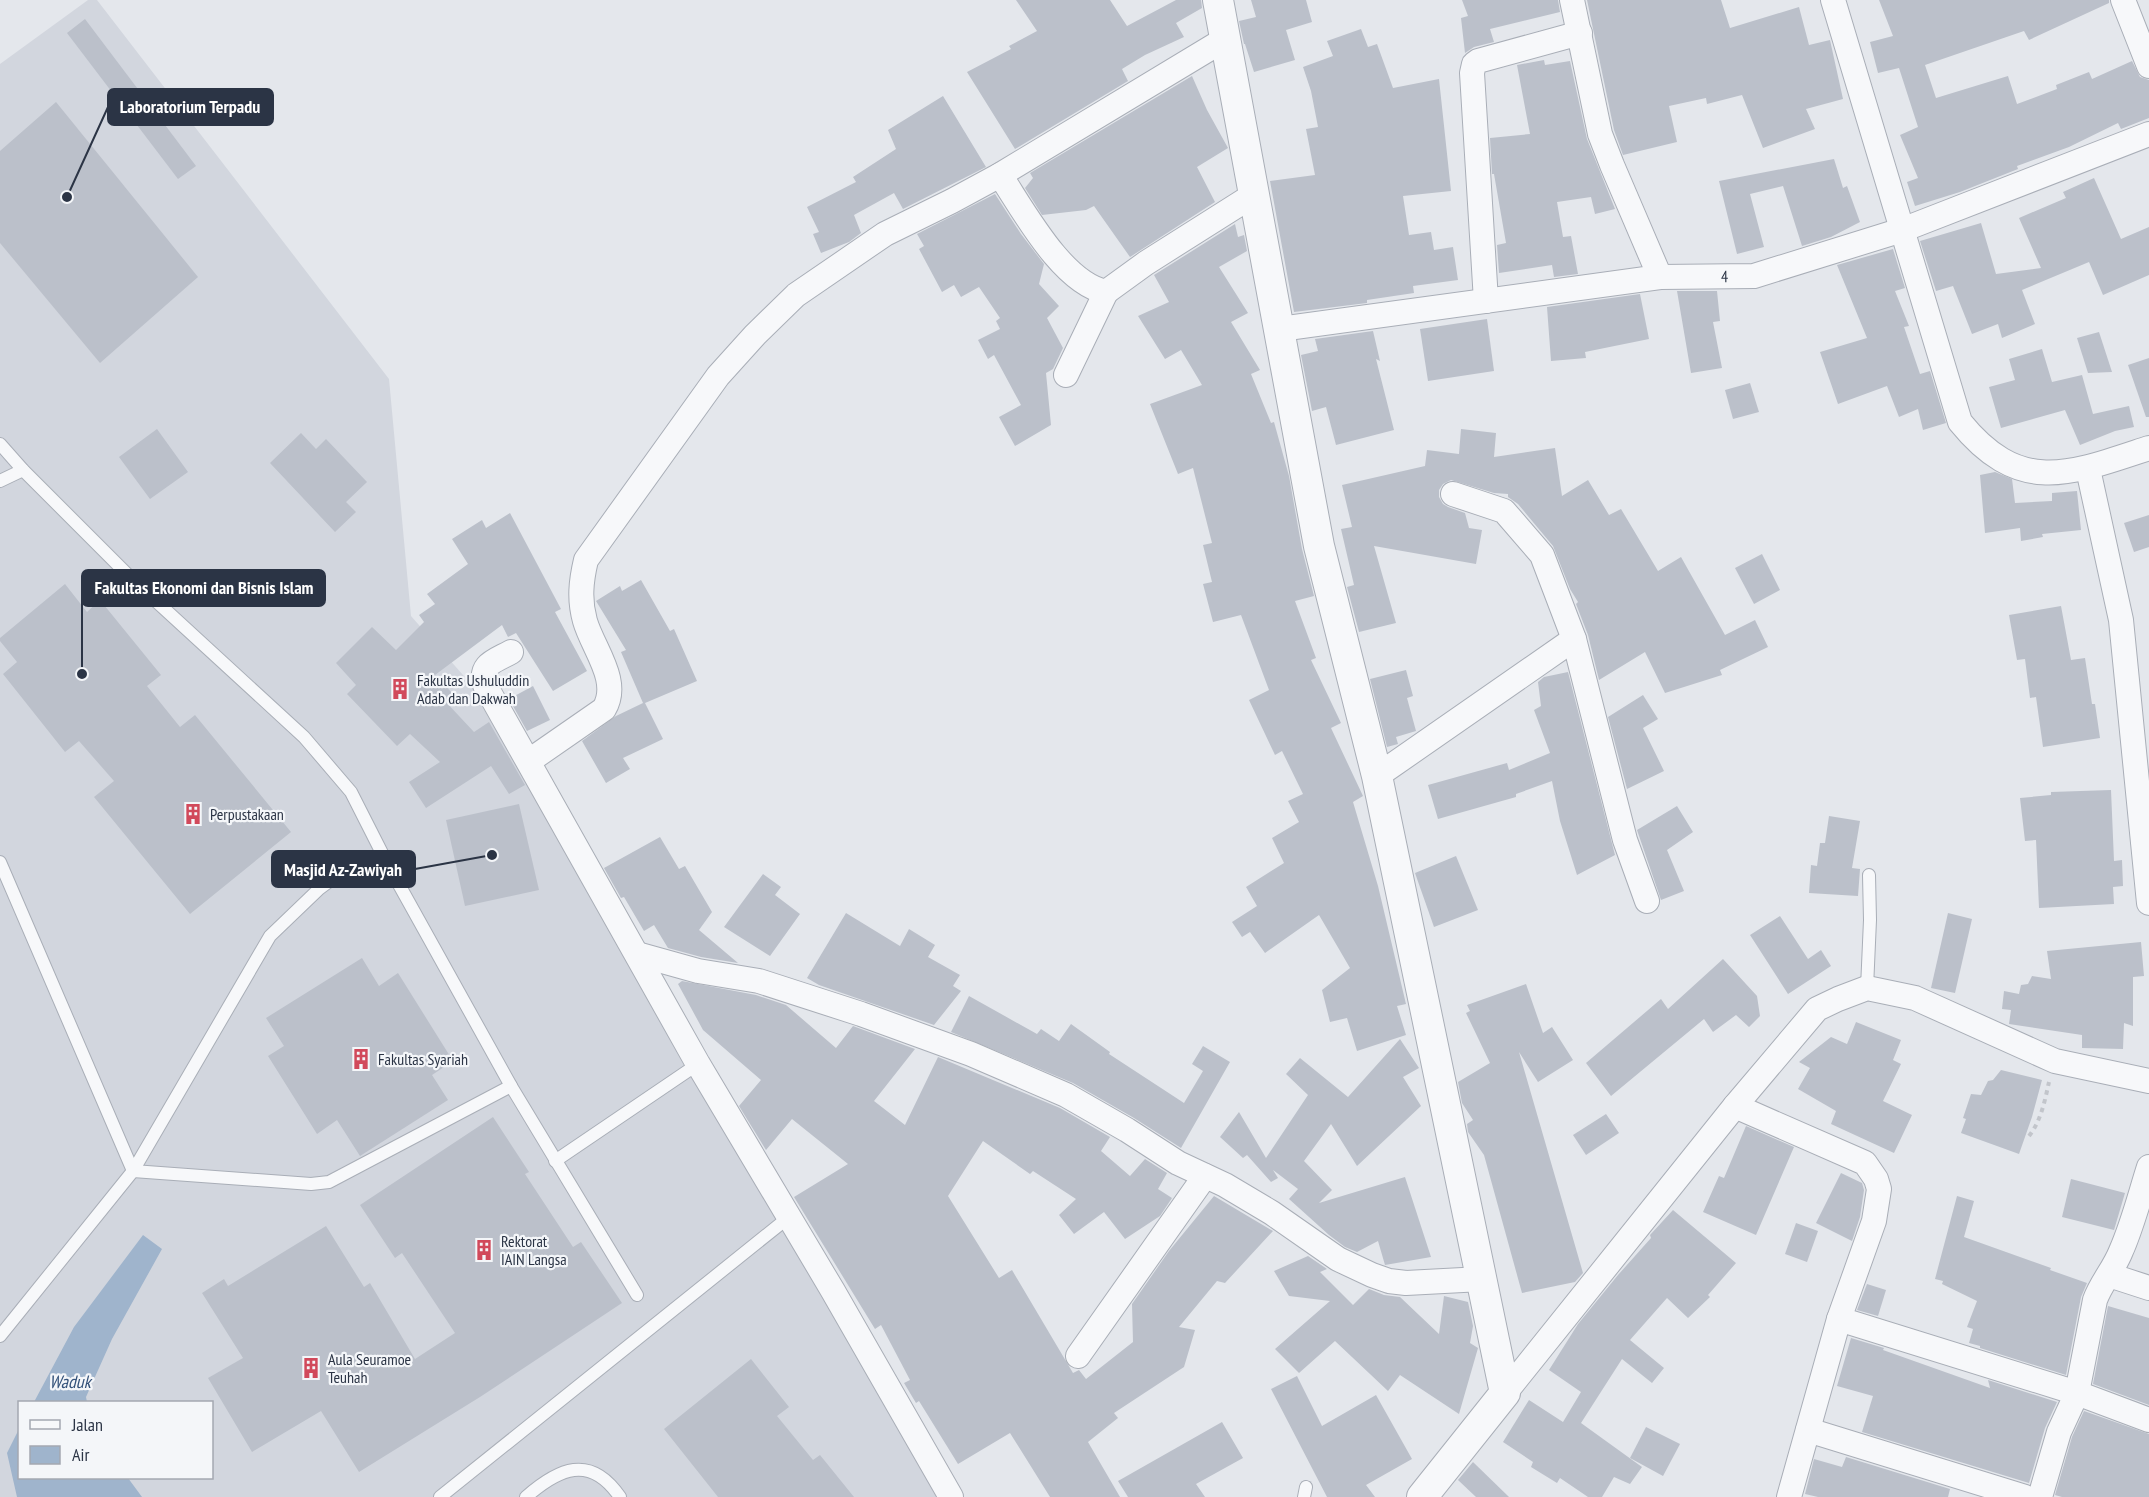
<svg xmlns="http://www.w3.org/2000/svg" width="2149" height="1497" viewBox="0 0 2149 1497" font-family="'PT Sans Narrow',sans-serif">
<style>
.built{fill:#d2d6de;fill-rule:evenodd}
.water{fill:#9fb4cc}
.building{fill:#bbc0ca}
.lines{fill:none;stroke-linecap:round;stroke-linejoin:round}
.service-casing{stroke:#a9aeb7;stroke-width:14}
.minor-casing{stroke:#a9aeb7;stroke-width:26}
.tertiary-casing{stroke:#a9aeb7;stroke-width:32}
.path{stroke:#c2c5cb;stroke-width:4;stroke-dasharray:4.5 4.5;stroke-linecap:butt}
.service{stroke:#f7f8fa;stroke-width:12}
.minor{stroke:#f7f8fa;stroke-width:24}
.tertiary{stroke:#f7f8fa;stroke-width:30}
.labels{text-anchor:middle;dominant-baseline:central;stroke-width:4.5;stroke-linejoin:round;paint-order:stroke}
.street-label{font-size:16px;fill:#2b3445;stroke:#f4f6f9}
.poi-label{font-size:16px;fill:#2b3445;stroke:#f4f6f9;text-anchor:start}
.water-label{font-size:18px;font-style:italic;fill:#34527a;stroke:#f4f6f9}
.leader{fill:none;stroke:#2b3445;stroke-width:2}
.callout-dot{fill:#2b3445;stroke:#f4f6f9;stroke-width:2}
.callout{fill:#2b3445;stroke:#2b3445;stroke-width:2}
.callout-label{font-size:18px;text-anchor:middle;font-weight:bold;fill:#fff}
</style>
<rect width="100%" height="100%" fill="#e4e7ec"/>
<path class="built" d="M88,0h9l292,379 22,237 74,84 452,797h-937v-1433zM20,1402h192v76h-192z"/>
<g class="water">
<path d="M143,1235l19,14 -50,90 -26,58 1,5h-53l40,-75z"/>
<path d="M19,1429l1,49h108l14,19h-125l-10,-44z"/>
</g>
<g class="building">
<path d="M1016,0h94l17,26 49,-26h25l1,8 -26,15 8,14 -39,18 -23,14 6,12 -113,68 -48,-77 44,-23 -2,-3 28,-15z"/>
<path d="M1251,0h55l6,22 -26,8 9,30 -41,12 -9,-28h-1l-5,-23 17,-4z"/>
<path d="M1462,0h96l2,12 -70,17 4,13 -20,5 -9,6 -4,-35 7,-2z"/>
<path d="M1587,0h134l9,28 69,-21 10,38 21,-5 13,59 -37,10 9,20 -52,19 -21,-53 -35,9 -1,-6 -37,8 8,36 -54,13 -9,-25z"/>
<path d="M1879,0h230v3l-80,37 -5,-9 -99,34 11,33 72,-22 9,28 40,-15 -1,-4 33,-13 3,7 40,-18 8,16 9,3v38l-28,11 -3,-6 -49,24 -52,19 1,3 -58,23 -45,14 -8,-24 11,-4 -18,-43 18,-8 -19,-59 -21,5 -8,-31 23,-6z"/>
<path d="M85,19l111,147 -18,13 -111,-146z"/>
<path d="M1361,29l7,18 9,-3 16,44 46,-9 12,112 -48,5 6,39 22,-3 3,18 19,-3 5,33 -45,6 1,7 -47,7v3l-73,9 -24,-131 45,-6 -9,-46 12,-2 -7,-36 -8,-24 30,-11 -6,-15z"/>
<path d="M1544,60l1,5 25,-4 17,78 28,70 -20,5 -4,-17 -34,5 6,35 8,-1 7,38 -24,3 -2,-12 -53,8 -2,-28 9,-2 -12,-69h-2l-2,-36 40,-4 -13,-69z"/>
<path d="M1192,76l15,34 21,38 -31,19 18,35 -85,55 -36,-51 -8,4 -44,5 -17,-27 8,-10 -3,-5z"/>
<path d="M943,96l43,71 -83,42 -9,-16 -40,22 7,18 -12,9 -28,11 -8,-19 6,-2 -12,-25 49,-25 -3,-5 43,-28 -8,-19z"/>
<path d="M56,102l142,175 -98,86 -100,-120v-92z"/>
<path d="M1834,159l9,29 4,-2 13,36 -29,15 -29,9 -19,-60 -33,8 14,53 -27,7 -18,-73z"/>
<path d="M2094,178l27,61 28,-12v48l-46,20 -14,-33 -67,28 13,34 -33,14 -4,-14 -26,10 -19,-48 -17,5 -16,-50 61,-18 15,51 45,-6 -22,-50 47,-20 -3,-6z"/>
<path d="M995,194l26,40 23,30 -5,20 20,22 -12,12 16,30 -10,21 -7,4 5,52 -36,21 -16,-29 22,-12 -27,-50 -6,4 -10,-19 22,-11 -4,-8 4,-3 -21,-31 -18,10 -7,-12 -12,7 -23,-43 5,-3 -7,-12z"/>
<path d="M1235,224l3,13 6,-2 3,16 -28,16 29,46 -17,9 29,48 -9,4 20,49 3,-1 15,54 13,73 12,47 -19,5 21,57 -5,2 30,63 -10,5 32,68 -10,6 25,84 28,118 -9,2 9,29 -49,16 -10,-33 -17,4 -8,-32 28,-22 -31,-53 -54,38 -15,-21 -8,5 -10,-15 25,-16 -11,-19 38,-24 -12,-25 27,-16 -11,-21 15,-7 -21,-43 -7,4 -26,-55 20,-10 -28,-75 -28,7 -10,-38 9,-2 -9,-37 9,-2 -19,-75 -15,6 -28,-70 52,-19 -21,-35 -16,9 -27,-43 31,-14 -15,-27z"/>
<path d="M1893,249l12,39 -10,3 14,35 -5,1 16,47 10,-3 16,52 -23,7 -5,-21 -19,8 -12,-31 -49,18 -18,-52 47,-14 -30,-73z"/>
<path d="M1677,291h40l3,30 -7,1 9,46 -31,5z"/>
<path d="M1640,294l9,45 -64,13 1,6 -35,3 -4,-54z"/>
<path d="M1487,319l7,52 -66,10 -8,-52z"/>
<path d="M1373,331l7,30 -4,-2 18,71 -58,15 -10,-38 -14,4 -11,-56 17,-4 -3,-12z"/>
<path d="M2099,332l13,40 -24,1 -11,-35z"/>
<path d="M2042,349l10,33 30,-7 11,39 36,-8 5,21 -19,4 -35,14 -15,-35 -64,18 -12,-41 26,-7 -6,-21z"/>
<path d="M2149,358v59h-3l-18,-52z"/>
<path d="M1750,383l9,29 -26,7 -8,-29z"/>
<path d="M157,429l31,43 -38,27 -31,-42z"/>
<path d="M1461,429l35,4 -2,24 61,-9 7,48 26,-16 21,35 12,-6 37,62 23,-14 44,78 30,-15 13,27 -48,23 2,5 -57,18 -20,-41 -46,28 -11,-45 -12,-31 2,-2 -8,-13 -17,-43 -35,-42 -10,-7v-3l-14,-1 -43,-13 -8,4 -4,6v7l4,7 5,3 17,6 4,15 13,2 -6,34 -102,-18 22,77 -37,9 -12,-45 7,-2 -13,-56 11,-2 -10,-42 83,-19 2,-16 32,4z"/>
<path d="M301,433l15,16 10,-10 41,43 -21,20 10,10 -21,20 -65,-69z"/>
<path d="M1995,472l17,7 3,24 37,-2v-8l25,-2 4,39 -39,4 1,3 -22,4 -1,-13 -35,5 -5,-58z"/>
<path d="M510,513l51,96 -6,3 32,59 -34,20 -37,-58 -8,4 -6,-12 -67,50 17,18 -7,8 29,31 15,-10 36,63 -16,9 -18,-28 -65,42 -17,-26 31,-20 -30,-28 -13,12 -50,-52 9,-9 -20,-22 36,-36 24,23 28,-28 -5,-7 16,-11 -8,-10 41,-30 -16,-25 30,-19 4,8z"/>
<path d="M2149,515v32l-15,5 -10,-29z"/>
<path d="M1762,554l18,36 -26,14 -19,-36z"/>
<path d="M641,580l29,51 4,-2 23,52 -52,22 18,36 -40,19 7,11 -24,14 -24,-42 34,-25 27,-13 -22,-51 5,-2 -30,-49 24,-15 2,5z"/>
<path d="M65,584l22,28 13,-12 61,75 -14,11 33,41 15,-12 96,117 -101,82 -96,-117 20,-16 -35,-40 -14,11 -62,-78 14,-12 -17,-21v-3z"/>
<path d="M2061,606l10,54 14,-2 7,46h3l5,34 -57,9 -7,-50 -6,1 -5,-39 -8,1 -8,-45z"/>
<path d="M1406,670l7,26 -6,2 9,33 -20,6 2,7 -11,3 -17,-68z"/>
<path d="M1568,672l47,183 -38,20 -17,-54 -8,-40 -36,13v3l-78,22 -10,-34 79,-22 2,7 41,-17 -16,-43 7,-4 -3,-24 6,-5z"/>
<path d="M533,686l17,34 -23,11 -18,-32z"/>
<path d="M1643,695l15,24 -15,9 21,43 -37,18 -19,-72z"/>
<path d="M2111,790l3,71 8,-1 1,26 -10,1 1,17 -75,4 -3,-68 -11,1 -5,-43 31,-3v-3z"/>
<path d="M519,804l20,86 -74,16 -19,-86z"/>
<path d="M1677,806l16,26 -26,18 17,41 -23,9 -24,-70z"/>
<path d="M1829,816l31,5 -8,47 8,1 -2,27 -49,-3 2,-28 6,1 3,-23h5z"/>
<path d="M660,837l19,32 6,-3 27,46 -13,18 39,33 -37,-6 -33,-9 -14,-23 -10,6 -20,-34 -3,1 -17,-30z"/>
<path d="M1456,856l22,54 -44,17 -19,-54z"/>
<path d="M763,874l18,13 -6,8 25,19 -30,42 -46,-29z"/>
<path d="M846,913l54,33 9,-17 26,16 -7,12 32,18 -7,11 8,5 -27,34 -115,-40 -12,-7z"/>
<path d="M1948,913l24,6 -17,74 -24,-5z"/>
<path d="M1780,916l28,43 13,-9 10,16 -43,28 -38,-59z"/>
<path d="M2141,942l3,34 -11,1v49l-9,-3 -1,26 -41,-1v-13l-73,-11 2,-14 -9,-1 2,-18 15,3 2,-9 7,-1 4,-8 19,3 -4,-28z"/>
<path d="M362,958l17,28 19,-13 55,88 -21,14 16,25 -88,56 -23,-36 -20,14 -49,-78 16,-10 -18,-28z"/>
<path d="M1723,959l34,37 3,20 -11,11 -13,-12 -23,17 -9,-13 -93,77 -25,-33 75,-64 7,10z"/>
<path d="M682,981l74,14 30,10 50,43 17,-22 62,23 -41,52 31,24 33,-68 122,51 50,29 -9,14 29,25 15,-17 22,14 -9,16 14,9 -12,18 -35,23 -21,-27 -30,22 -15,-19 17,-16 -43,-28 -3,3 -47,-33 -35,55 51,82 13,-8 61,103 6,-3 7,9 47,-37 -1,-38 37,-53 45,-55 59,35 -48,52 -8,-2 -38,46 16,3 -11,37 -70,46 4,5 -30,24 32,55h-70l-40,-64 -52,31 -39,-63 -3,2 -12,-20 6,-3 -29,-55 -6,4 -81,-132 54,-33 -56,-45 -26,31 -27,-44 22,-26 -58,-50 -25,-46z"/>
<path d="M1526,984l17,49 9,-6 21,33 -35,22 -19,-30 64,221 -8,9 -53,11 -38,-138 -16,-23 -1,-8 6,-4 -11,-17 -4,-21 32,-19 -24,-50 4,-2 -3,-6z"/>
<path d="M969,996l68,38 4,-5 18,12 12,-17 39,28 -1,2 75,49 19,-32 -11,-7 11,-18 27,16 -49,86 -47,-30 -61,-35 -122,-51z"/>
<path d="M1856,1022l45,18 -8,20 8,4 -18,37 29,14 -18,38 -63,-29 5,-13 -38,-22 12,-21 -11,-6 32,-25 16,7z"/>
<path d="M1400,1039l19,29 -16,9 18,29 -64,60 -26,-42 -27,37 28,29 -13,13 86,-26 26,80 -46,8 -7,-24 -21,11 -12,-5 -16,-12 -40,-36 9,-10 -25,-19 5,8 -7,4 -24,-27 -4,3 -23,-21 19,-25 27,46 42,-63 -22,-21 14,-16 48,39z"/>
<path d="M2001,1070l41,10 -10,37 -13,37 -58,-21 5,-14 -3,-1 8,-24 10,1 7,-14 5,-1z"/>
<path d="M1606,1114l13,19 -33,22 -13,-20z"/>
<path d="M493,1117l36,55 -4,2 48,73 8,-5 41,61 -142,94 -121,75 -38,-61 -69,41 -44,-74 35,-20 -41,-65 22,-14 4,7 98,-60 38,61 6,-4 45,76 40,-26 -53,-80 -7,5 -35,-53z"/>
<path d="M1746,1126l48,21 -38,88 -53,-23 16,-36 5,2z"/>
<path d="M1841,1173l21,10 2,7 -4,27 -8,24 -36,-18z"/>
<path d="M2071,1179l54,14 -11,37 -52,-13z"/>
<path d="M1957,1196l17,5 -10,36 87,31 -1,2 37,13 -6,14 -15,78 -86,-27v-2l-11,-3 4,-14 -6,-2 10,-26 -35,-17 1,-3 -8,-2z"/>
<path d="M1673,1210l63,53 -28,32 2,2 -22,21 -21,-20 -37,42 34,28 -12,15 -30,-24 -41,64 61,44 -12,17 -16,-7 -12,20h-14l-28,-19 -3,5 -26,-16 2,-5 -30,-20 26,-42 34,22 18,-30 -32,-22 29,-46 40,-49 33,-37 -1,-3z"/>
<path d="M1796,1223l22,8 -11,31 -22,-8z"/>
<path d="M1308,1256l19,13 -7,3 33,33 16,-16 15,6 16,2 39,37 5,-38 24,6 5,24 -3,17 8,5 -19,66 -59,-39 -12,16 -53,-50 -36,32 -24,-24 55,-48 -41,-5 -15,-25z"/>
<path d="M1867,1284l19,6 -8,26 -21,-6z"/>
<path d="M2108,1306l41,12v87l-56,-21z"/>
<path d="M1851,1338l33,10 -1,2 107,38 -2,-8 69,22 -12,26 -16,55 -167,-51 11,-36 -36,-10z"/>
<path d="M751,1359l38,48 -12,9 36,44 7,-5 34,42h-136l-54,-68z"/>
<path d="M1297,1376l25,50 54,-31 36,64 -46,26 9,12h-48l-56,-108z"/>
<path d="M2084,1411l65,23v63h-87l-7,-2 17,-58z"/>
<path d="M1222,1422l21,36 -47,26 9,13h-77l-10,-16z"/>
<path d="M1646,1427l34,17 -17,32 -33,-18z"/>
<path d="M1846,1457l104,32 -2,8h-130l-13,-3 9,-35 28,8z"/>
<path d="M1473,1462l36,35h-33l-18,-17z"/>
</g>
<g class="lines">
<defs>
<g id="service">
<path d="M0,444l23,26 110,110 171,157 47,55 36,71 124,223 126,209"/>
<path d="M0,481l23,-11"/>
<path d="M0,862l133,309 178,13 18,-2 182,-96"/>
<path d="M1867,988l3,-68 -1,-45"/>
<path d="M555,1161l143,-97"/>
<path d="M0,1336l133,-165 137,-235 49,-47 39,-29 29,3"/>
<path d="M440,1497l349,-280"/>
<path d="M526,1497c32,-28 64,-44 94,0"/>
<path d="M1304,1497l2,-10"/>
</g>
<g id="minor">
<path d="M1572,0l28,134 12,31 48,112"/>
<path d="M1833,0l127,422c60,74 110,52 189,26"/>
<path d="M2123,0l26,66"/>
<path d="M1000,175c24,36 62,108 106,117l40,-29 109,-69"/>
<path d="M1486,301l-14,-228 2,-9 4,-3 102,-28"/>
<path id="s1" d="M1280,329l380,-52 94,-1 148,-46 247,-96"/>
<path d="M1066,375l40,-83"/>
<path d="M2088,469l33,151 28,283"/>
<path d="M1453,494l51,17 38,44 32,84 51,201 22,61"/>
<path d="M511,652c-16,9 -32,12 -26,33l213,379 135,227 118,206"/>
<path d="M529,761l75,-52c17,-28 -11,-60 -19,-88 -6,-21 -4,-40 1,-61l132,-184 37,-41 41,-40 89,-61 67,-33 48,-26 227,-137"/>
<path d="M1377,776l197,-137"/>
<path d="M637,954l61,17 61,10 102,33 110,40 95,41 61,35 51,33 47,22 47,28 66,46 34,16 17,6 17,2 76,-4"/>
<path d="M1735,1106l130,57 11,16 3,10 -5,32 -35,98 -50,178"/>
<path d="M2109,1275l40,13"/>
<path d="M1839,1319l238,74 72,27"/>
<path d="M1078,1356l127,-180"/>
<path d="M1505,1393l230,-287 82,-97 21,-10 29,-11 48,10 140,63 94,20"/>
<path d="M1808,1430l217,67"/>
<path d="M2040,1497l19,-65 18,-39 18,-93c6,-17 19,-31 26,-49 12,-27 19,-56 28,-84"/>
</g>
<path id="tertiary" d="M1218,0l101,546 58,230 128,617 -83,104"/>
</defs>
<use href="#service" class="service-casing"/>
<use href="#minor" class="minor-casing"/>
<use href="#tertiary" class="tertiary-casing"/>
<path class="path" d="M2029,1136c12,-15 16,-36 20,-54"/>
<use href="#service" class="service"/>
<use href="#minor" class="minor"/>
<use href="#tertiary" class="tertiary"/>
</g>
<defs>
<symbol id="building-bare" viewBox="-9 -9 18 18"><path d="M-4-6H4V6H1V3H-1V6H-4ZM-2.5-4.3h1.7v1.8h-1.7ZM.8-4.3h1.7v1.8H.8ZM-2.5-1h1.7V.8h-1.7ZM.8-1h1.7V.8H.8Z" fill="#d1495b" stroke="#f4f6f9" stroke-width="2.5" paint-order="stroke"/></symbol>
</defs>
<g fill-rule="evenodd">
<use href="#building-bare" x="385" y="674" width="30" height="30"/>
<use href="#building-bare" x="178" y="799" width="30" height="30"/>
<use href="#building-bare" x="346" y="1044" width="30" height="30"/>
<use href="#building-bare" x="469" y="1235" width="30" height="30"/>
<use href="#building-bare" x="296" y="1353" width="30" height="30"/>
</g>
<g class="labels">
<g class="street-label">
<text stroke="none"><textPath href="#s1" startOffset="448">4</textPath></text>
</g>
<g class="poi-label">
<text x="417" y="680">Fakultas Ushuluddin<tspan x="417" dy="18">Adab dan Dakwah</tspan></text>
<text x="210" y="814">Perpustakaan</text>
<text x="378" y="1059">Fakultas Syariah</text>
<text x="501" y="1241">Rektorat<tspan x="501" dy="18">IAIN Langsa</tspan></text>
<text x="328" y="1359">Aula Seuramoe<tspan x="328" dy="18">Teuhah</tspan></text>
</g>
<g class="water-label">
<text x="70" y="1381">Waduk</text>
</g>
</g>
<path class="leader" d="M67 197L108 107M82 674L82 588M492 855L415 869"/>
<g class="callout-dot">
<circle cx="67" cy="197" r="6"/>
<circle cx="82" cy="674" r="6"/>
<circle cx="492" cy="855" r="6"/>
</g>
<g class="callout">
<rect x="108" y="89" width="165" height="36" rx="6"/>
<rect x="82" y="570" width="243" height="36" rx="6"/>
<rect x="272" y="851" width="143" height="36" rx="6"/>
</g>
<g class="callout-label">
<text x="190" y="113">Laboratorium Terpadu</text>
<text x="204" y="594">Fakultas Ekonomi dan Bisnis Islam</text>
<text x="343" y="876">Masjid Az-Zawiyah</text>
</g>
<rect x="18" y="1401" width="195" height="78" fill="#f4f6f9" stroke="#a4a8b1" stroke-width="1.5"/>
<rect x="30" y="1420" width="30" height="9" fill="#f7f8fa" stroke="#a4a8b1" stroke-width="1.5"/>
<text x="72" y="1431" font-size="18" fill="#2b3445">Jalan</text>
<rect x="30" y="1446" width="30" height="18" fill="#9fb4cc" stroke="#a4a8b1" stroke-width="1.5"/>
<text x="72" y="1461" font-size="18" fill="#2b3445">Air</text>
</svg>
